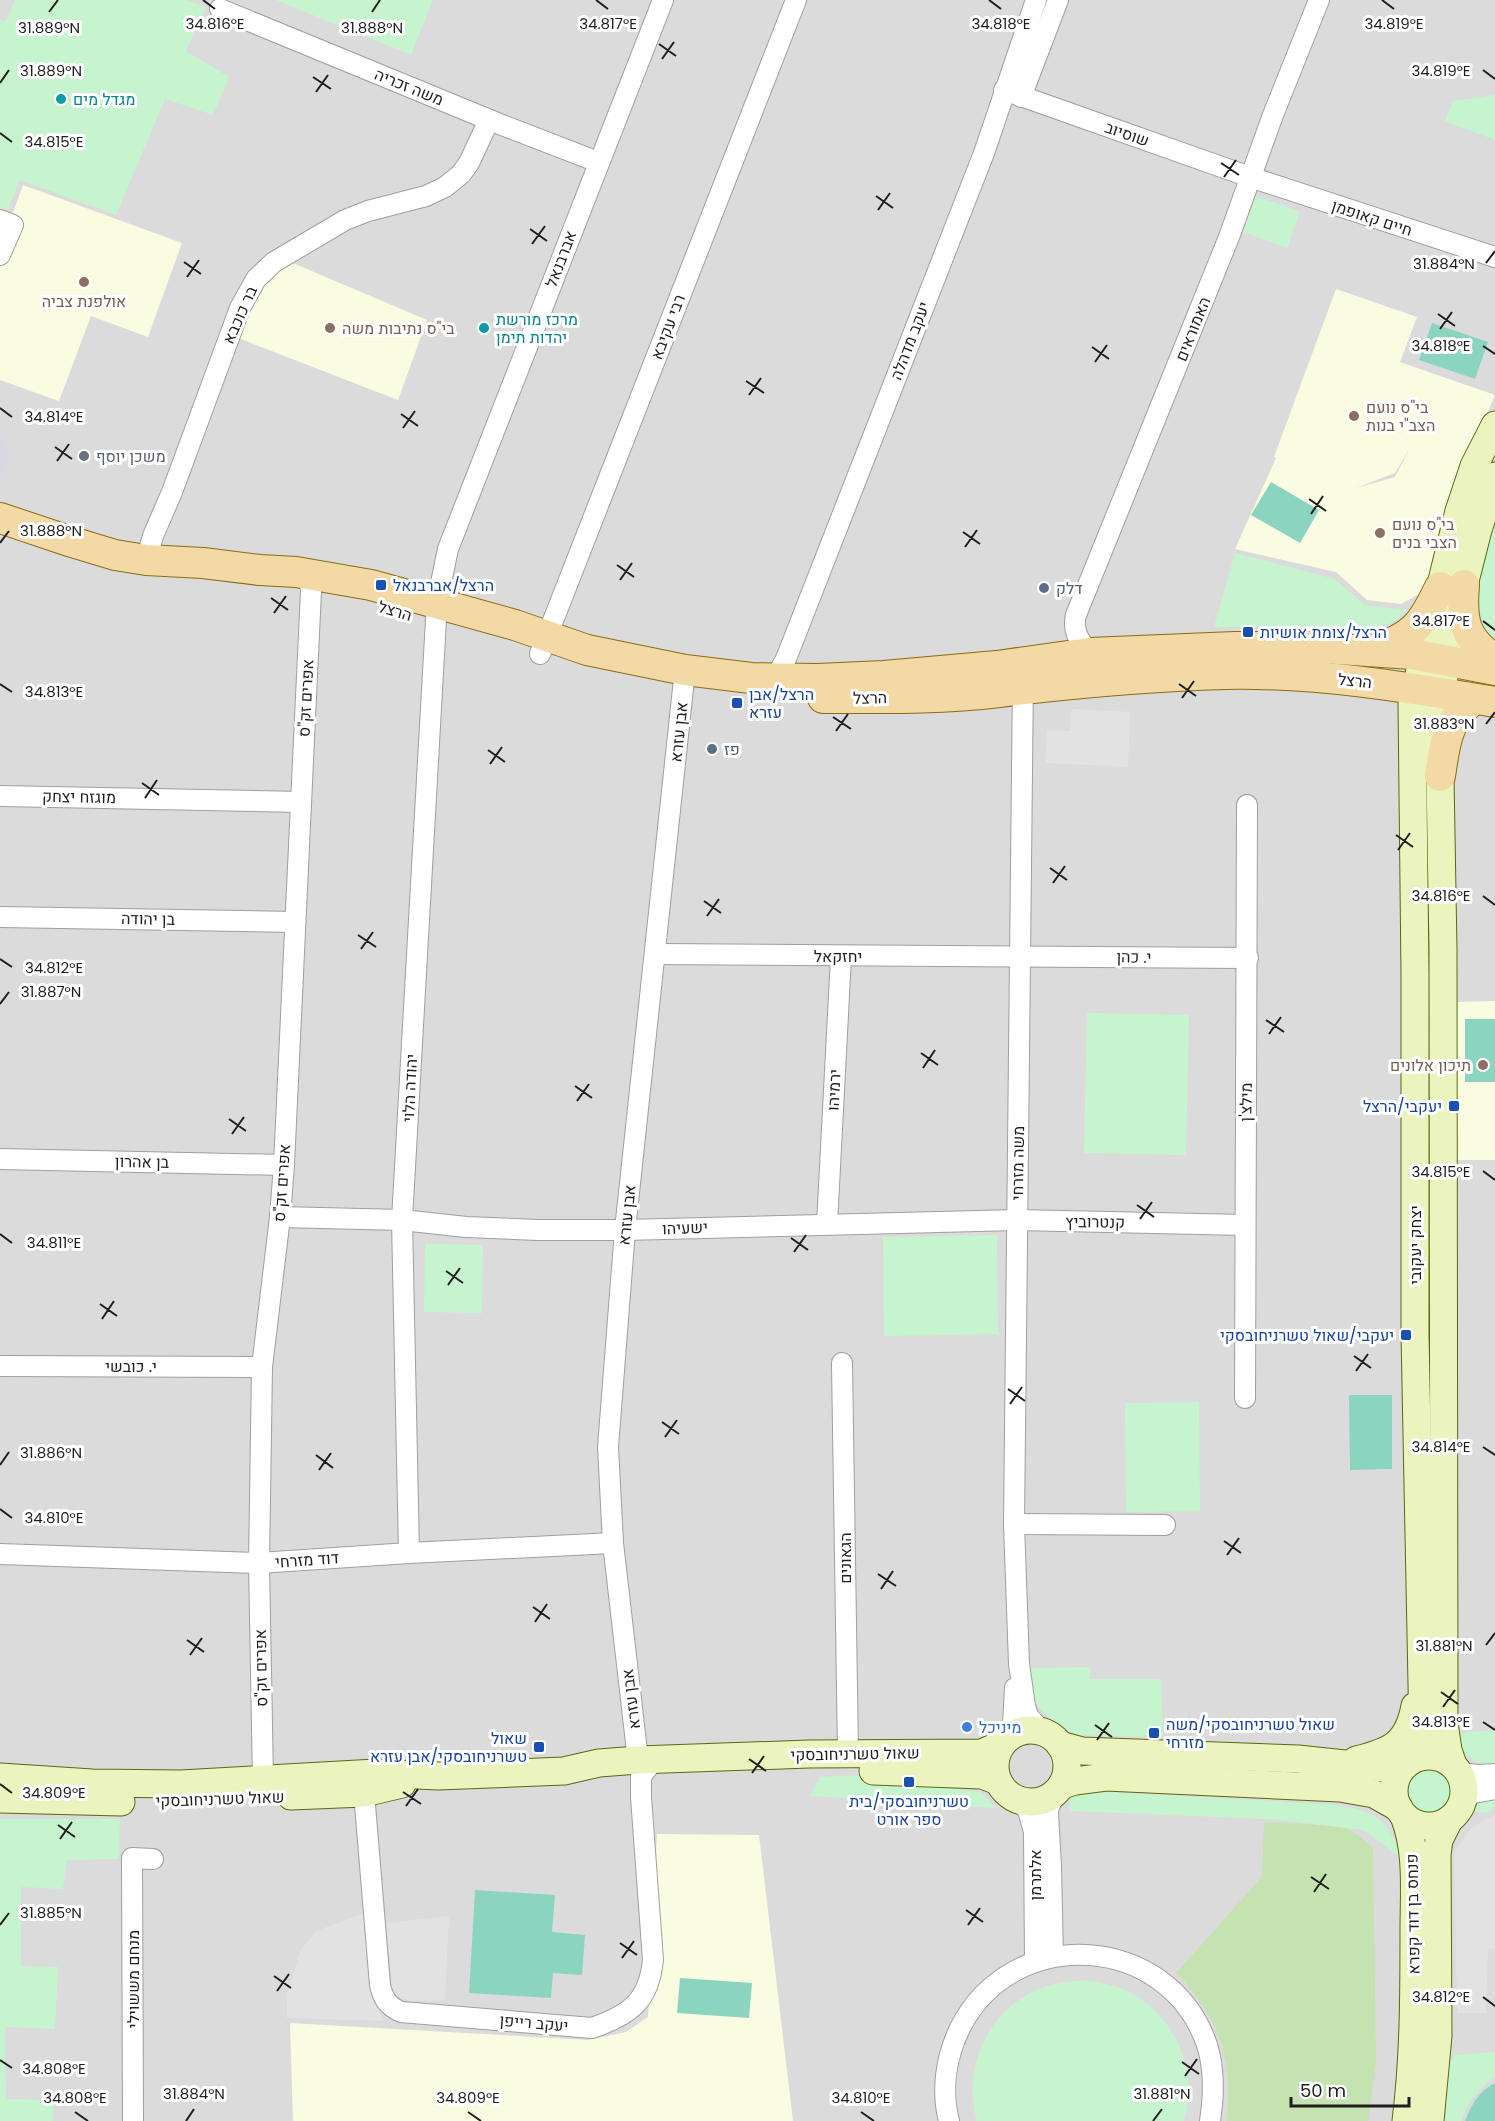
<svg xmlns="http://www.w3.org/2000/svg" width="1495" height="2121" viewBox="0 0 1495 2121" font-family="Poppins,Heebo,sans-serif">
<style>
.residential{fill:#dcdbdb}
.education{fill:#f9fce0;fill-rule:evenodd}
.grass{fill:#c4e3b0}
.park{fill:#c6f4ce}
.pitch{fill:#8bd5c0}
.parking{fill:#e2e2e2}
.plaza{fill:#dad9e3}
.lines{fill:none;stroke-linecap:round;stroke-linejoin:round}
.street-casing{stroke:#9f9f9f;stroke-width:22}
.secondary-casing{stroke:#576a10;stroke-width:29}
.primary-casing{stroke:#896d0f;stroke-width:32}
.street{stroke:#fff;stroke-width:20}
.secondary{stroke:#ebf3be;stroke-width:27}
.primary{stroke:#f2d9a5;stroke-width:30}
.ticks{fill:none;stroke:#1e1e1e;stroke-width:2}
.culture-dot{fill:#0f9aa8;stroke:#fff;stroke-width:2}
.education-dot{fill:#8d6e63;stroke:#fff;stroke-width:2}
.worship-dot{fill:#6b7280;stroke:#fff;stroke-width:2}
.transit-dot{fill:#1a4fb4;stroke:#fff;stroke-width:2}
.service-dot{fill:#5c6f8a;stroke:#fff;stroke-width:2}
.shop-dot{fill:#3f7fe0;stroke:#fff;stroke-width:2}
.labels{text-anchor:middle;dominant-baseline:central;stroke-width:6;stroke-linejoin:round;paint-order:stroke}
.street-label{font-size:16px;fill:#1e1e1e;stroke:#fff}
.culture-label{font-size:16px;fill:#0d838f;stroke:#fff;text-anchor:start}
.education-label{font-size:16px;fill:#785e54;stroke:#fff;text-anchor:start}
.worship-label{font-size:16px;fill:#5b616d;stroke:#fff;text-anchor:start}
.transit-label{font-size:16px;fill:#164399;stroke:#fff;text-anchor:start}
.service-label{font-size:16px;fill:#4e5e75;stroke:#fff;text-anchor:start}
.shop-label{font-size:16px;fill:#366cbe;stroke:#fff;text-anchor:start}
.ticks-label{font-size:15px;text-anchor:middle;fill:#1e1e1e;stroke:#fff;stroke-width:6;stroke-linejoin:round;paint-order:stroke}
</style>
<rect width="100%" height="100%" fill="#eeece5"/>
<rect class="residential" x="0" y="0" width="1495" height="2121"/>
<g class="education">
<path d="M23,185l159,58 -34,94 -57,-21 -32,85 -59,-21v-131z"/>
<path d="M288,261l139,59 -29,80 -165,-64 18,-45z"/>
<path d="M1336,289l81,28 -17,45 95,33 -29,68 -41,128 -24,13 -34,-4 -31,-28 -101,-23 41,-91 -2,-1zM1410,448l-15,29 -39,11 39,-15z"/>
<path d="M1495,1001v159h-40l-1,-158z"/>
<path d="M657,1834l102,1 34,286h-500l-3,-98 298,17 38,-8 22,-15z"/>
</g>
<path class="grass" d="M1264,1822l79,4 18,11 12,11 3,216 -8,57h-142c8,-61 -7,-105 -50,-148l86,-96z"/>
<g class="park">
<path d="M15,0h171l20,7 -20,44 43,26 -16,38 -48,-16 -49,116 -96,-35 -12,30 -8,-3v-187l6,1z"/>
<path d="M276,0h157l-22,55z"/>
<path d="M1495,95v45l-50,-19 8,-20z"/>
<path d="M1256,196l44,16 -13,36 -44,-16z"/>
<path d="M1495,500v140l-17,-19 -3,-37z"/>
<path d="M1235,553l100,26 30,26 43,5 -16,13 -28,6 -52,-2h-98z"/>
<path d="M1087,1013l102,2 -3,140 -102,-2z"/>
<path d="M997,1235l1,99 -114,2 -1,-99z"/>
<path d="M425,1244l58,1 -1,68 -58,-1z"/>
<path d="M1199,1402l1,109 -74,1 -1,-109z"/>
<path d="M1090,1667v12h71l2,58 -85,-2 -15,-6 -23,-20 -7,-10 -3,-31z"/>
<path d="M1495,1730v35l-16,-1 -16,-11 -4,-20z"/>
<circle cx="1427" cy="1791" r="27"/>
<path d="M855,1775l125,17 16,16 -186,-12 10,-19z"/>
<path d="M1070,1790l257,14c23,3 47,5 62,26 6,9 10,21 14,30l-39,-30 -95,-11 -199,-8z"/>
<path d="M1495,1792v16l-10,5 -12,-2 5,-9z"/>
<path d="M0,1819h120l-2,40 -51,1 -4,29 -42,-2v79l37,1 -3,62 -50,-2 1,72 48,1 -1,21h-53z"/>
<path d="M1082,1980c14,2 28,4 41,9 50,22 77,80 61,132h-207c-15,-54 11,-112 64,-133 14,-5 28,-6 41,-8z"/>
<path d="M1495,2052v24c-16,13 -28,25 -33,45h-23l8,-52 8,-14z"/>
</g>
<g class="pitch">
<path d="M1432,323l56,19 -13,37 -56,-19z"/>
<path d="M1271,482l48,28 -19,33 -49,-28z"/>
<rect x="1465" y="1019" width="30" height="63"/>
<path d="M1349,1395h43v74l-42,1z"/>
<path d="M475,1890l80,5 -3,37 33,3 -3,40 -29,-2 -2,25 -82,-5z"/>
<path d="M680,1978l72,5 -3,35 -72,-5z"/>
<path d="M1495,2083v38h-30c6,-16 14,-30 30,-38z"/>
</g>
<g class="parking">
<path d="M1072,709l58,3 -2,55 -83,-4 2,-33 23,1z"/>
<path d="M1495,1815v133l-7,1 -2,64h-29l-3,-154 2,-10 14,-20 11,-7z"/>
<path d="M365,1913l7,84 12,24 -97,-3v-23l13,-44 16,-20z"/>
<path d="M449,1916l-4,85h-35l-13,-5 -5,-9 -6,-64z"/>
</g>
<path class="plaza" d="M0,438l6,3 -3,7 9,4 -12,29z"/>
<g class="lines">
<defs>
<g id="street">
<path d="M220,9l282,116 96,37"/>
<path d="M1004,90l246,87 245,80"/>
<path d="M1021,97l37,-97"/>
<path d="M0,220l13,5 -13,30"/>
<path d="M146,560l7,-24 19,-44 68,-184 16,-29 18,-17 71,-42 23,-9 58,-15 19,-9 16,-13 8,-11 20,-43"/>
<path d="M1089,653c-10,-13 -17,-22 -13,-38l153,-378 44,-122 46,-115"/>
<path d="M540,654l256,-654"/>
<path d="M1023,677l-9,847 5,140 6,42 3,10 16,18"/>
<path d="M774,679l11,-18 6,-15 193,-493 52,-153"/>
<path d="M0,796l301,6"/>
<path d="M0,917l295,5"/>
<path d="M656,954l592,4"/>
<path d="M0,1159l284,6"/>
<path d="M280,1217l122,3 64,7 72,3h87l392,-10 228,5"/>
<path d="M827,1224l14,-267"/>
<path d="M842,1363l6,391"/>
<path d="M0,1366l262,1"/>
<path d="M1245,1398l2,-593"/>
<path d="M1014,1524l151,1"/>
<path d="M409,1553l-7,-333 35,-618 11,-53 215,-549"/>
<path d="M0,1554l259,9 150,-10 204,-10"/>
<path d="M1006,1740l7,-15 2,-37"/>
<path d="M638,1760l-25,-217 -5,-96 17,-217 60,-560"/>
<path d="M1459,1773l19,2 17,-1"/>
<path d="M263,1780l-4,-217 3,-196 18,-150 4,-52 27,-574 -1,-6"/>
<path d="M364,1793l16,192c3,14 8,21 21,27l191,16c38,-13 57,-27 61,-68l-12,-163v-21l13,-16"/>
<path d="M1013,1795l15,15 6,22 1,130"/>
<path d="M1463,1798l11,-5 21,-4"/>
<path d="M1053,1957l-2,-90 -3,-54 1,-7 9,-16"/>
<path d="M133,2121l-1,-263 21,1"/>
<path d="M949,2121c-8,-31 -3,-64 11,-93 53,-105 209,-95 247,17 8,25 7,50 3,76"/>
</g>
<g id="secondary">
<circle cx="1031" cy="1766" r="36"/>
<path d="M1060,1745l22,6 216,8 84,9 23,-3"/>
<circle cx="1429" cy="1791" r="35"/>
<path d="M1356,1760c36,-9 52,-16 59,-54"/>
<path d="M1410,1761l11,-18 2,-9 -8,-400v-359l-3,-272 47,-192 15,-45 21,-41"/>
<path d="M1453,1765l-5,-15 -4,-27 -1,-773 -3,-174 -4,-63 28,-128 14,-55 17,-54"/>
<path d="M873,1771l109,4 16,6"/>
<path d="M0,1777l92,6 89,1 195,-11 62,3 126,-5 35,-8 39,-3 171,-6 173,-1 20,-9"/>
<path d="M1062,1785l13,-4 31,-4 234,11 34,6 25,14"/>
<path d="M291,1796l73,-3 38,-9"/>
<path d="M0,1799l121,3"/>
<path d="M1404,1816c14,35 10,76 10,113 0,64 0,128 -8,192"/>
<path d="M1430,2121l8,-85 -1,-181 2,-15 10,-20"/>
</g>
<g id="primary">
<path d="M0,518l72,24 43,13 31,5 57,3 57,7 36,2 75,13 144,40 72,25 98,20 66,8 67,1 66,-3 113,-10 92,-13 146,-6h74l103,7 83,16"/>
<path d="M1464,585c-3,34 0,55 31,74"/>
<path d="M1375,649c39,-12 48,-26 65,-62"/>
<path d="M823,698c58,0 118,1 176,-6 75,-9 151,-16 226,-18 91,-2 181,13 270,28"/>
<path d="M1440,776c5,-33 6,-55 34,-77"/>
</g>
</defs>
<use href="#street" class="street-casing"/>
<use href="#secondary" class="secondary-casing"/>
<use href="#primary" class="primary-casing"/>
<use href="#street" class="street"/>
<use href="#secondary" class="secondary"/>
<use href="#primary" class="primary"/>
</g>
<path class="ticks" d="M203,0l12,9M596,0l12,9M989,0l12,9M1382,0l12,9M49,12l9,-12M372,12l8,-12M659,44l17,12M662,59l12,-17M1483,70l12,9M313,77l18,12M0,83l9,-13M316,92l12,-17M0,133l12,9M1221,163l18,12M1224,177l12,-17M876,196l17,12M878,210l12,-17M530,229l17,12M532,244l13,-18M184,262l17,12M1486,263l9,-12M187,277l12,-17M1438,314l17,12M1440,329l12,-17M1483,346l12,8M1092,347l17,12M1095,362l12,-17M746,381l18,12M749,395l12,-17M0,408l12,9M401,414l17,12M403,428l12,-17M55,447l17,12M57,461l12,-17M1309,499l17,12M1311,514l12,-18M963,532l17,12M0,543l9,-12M965,547l12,-17M617,565l17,12M620,580l12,-17M271,598l17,12M274,613l12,-17M1483,621l12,9M0,684l12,8M1179,684l17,12M1182,698l12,-17M833,717l18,12M1486,724l9,-12M836,731l12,-17M488,750l17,12M490,764l12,-17M142,783l17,12M145,798l12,-18M1396,835l17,12M1398,850l12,-17M1050,868l17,12M1053,883l12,-17M1483,896l12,9M704,901l17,12M707,916l12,-17M358,935l18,12M361,949l12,-17M0,959l12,8M0,1004l9,-12M1266,1020l18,12M1269,1034l12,-17M921,1053l17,12M923,1068l12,-18M575,1086l17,12M577,1101l12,-17M229,1119l17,12M232,1134l12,-17M1483,1171l12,9M1137,1205l17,12M1140,1219l12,-17M0,1234l12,9M791,1238l17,12M794,1252l12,-17M446,1271l17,12M448,1285l12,-17M100,1304l17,12M102,1319l12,-18M1354,1356l17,12M1356,1371l12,-17M1008,1389l17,12M1010,1404l12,-17M662,1422l17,12M665,1437l12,-17M1483,1447l12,8M316,1455l17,13M0,1465l9,-13M319,1470l12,-17M0,1509l12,9M1224,1541l17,12M1227,1555l12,-17M878,1574l18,12M881,1589l12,-18M533,1607l17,12M535,1622l12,-18M187,1640l17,12M1486,1645l9,-12M190,1655l12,-17M1441,1692l17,12M1443,1707l12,-17M1483,1722l12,8M1095,1725l17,12M1097,1740l12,-17M749,1759l17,12M752,1773l12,-17M0,1784l12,9M403,1792l18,12M406,1806l12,-17M58,1825l17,12M60,1839l12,-17M1311,1877l18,12M1314,1892l12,-18M966,1910l17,12M0,1925l9,-12M968,1925l12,-17M620,1943l17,12M622,1958l12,-17M274,1976l17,12M277,1991l12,-17M1483,1997l12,9M0,2060l12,8M1182,2062l17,12M1185,2076l12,-17M75,2112l13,9M468,2112l13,9M861,2112l13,9M186,2121l8,-12M1153,2121l9,-12"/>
<g class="culture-dot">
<circle cx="61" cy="99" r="6"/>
<circle cx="484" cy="328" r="6"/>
</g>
<g class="education-dot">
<circle cx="84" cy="282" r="6"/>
<circle cx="330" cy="328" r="6"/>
<circle cx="1354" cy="416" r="6"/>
<circle cx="1380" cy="533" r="6"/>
<circle cx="1483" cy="1065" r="6"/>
</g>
<circle class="worship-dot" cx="84" cy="456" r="6"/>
<g class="transit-dot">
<rect x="375" y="579" width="12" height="12" rx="3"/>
<rect x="1242" y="626" width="12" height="12" rx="3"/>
<rect x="731" y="697" width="12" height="12" rx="3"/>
<rect x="1448" y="1100" width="12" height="12" rx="3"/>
<rect x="1400" y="1329" width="12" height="12" rx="3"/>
<rect x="1148" y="1727" width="12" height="12" rx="3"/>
<rect x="533" y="1741" width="12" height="12" rx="3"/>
<rect x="903" y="1776" width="12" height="12" rx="3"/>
</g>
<g class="service-dot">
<circle cx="1044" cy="588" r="6"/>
<circle cx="712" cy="749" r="6"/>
</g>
<circle class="shop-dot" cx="967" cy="1727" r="6"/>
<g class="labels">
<g class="street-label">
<text transform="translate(409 87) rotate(22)">משה זכריה</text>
<text transform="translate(1127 134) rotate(19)">שוסיוב</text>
<text transform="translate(1372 218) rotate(18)">חיים קאופמן</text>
<text transform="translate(561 259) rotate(-69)">אברבנאל</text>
<text transform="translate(240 315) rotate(-66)">בר כוכבא</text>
<text transform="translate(668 327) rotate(-69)">רבי עקיבא</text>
<text transform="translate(1193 329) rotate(-68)">האמוראים</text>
<text transform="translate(910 341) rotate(-69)">יעקב מדהלה</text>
<text transform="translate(395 611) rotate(16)">הרצל</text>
<text transform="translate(1355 681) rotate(6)">הרצל</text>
<text transform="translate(306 698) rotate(-87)">אפרים זק"ס</text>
<text transform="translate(870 698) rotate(-1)">הרצל</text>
<text transform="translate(679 732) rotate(-84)">אבן עזרא</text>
<text transform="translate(79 797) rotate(1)">מוגזח יצחק</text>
<text transform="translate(148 919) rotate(1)">בן יהודה</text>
<text x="838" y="956">יחזקאל</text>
<text transform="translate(1134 957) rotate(1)">י. כהן</text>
<text transform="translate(410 1088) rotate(-87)">יהודה הלוי</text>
<text transform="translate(834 1090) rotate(-87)">ירמיהו</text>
<text transform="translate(1246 1102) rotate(-89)">מילצ'ן</text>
<text transform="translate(142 1162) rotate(1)">בן אהרון</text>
<text transform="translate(1018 1163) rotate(-89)">משה מזרחי</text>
<text transform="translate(282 1183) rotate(-86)">אפרים זק"ס</text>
<text transform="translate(627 1215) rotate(-84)">אבן עזרא</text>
<text transform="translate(1095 1222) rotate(1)">קנטרוביץ</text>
<text transform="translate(685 1228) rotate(-2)">ישעיהו</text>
<text transform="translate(1415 1245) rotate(-90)">יצחק יעקובי</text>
<text x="131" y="1366">י. כובשי</text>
<text transform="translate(845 1558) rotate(-90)">הגאונים</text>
<text transform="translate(307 1560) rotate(-4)">דוד מזרחי</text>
<text transform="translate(261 1668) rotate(-91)">אפרים זק"ס</text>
<text transform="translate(631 1699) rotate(-97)">אבן עזרא</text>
<text transform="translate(855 1754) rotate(-1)">שאול טשרניחובסקי</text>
<text transform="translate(220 1799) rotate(-2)">שאול טשרניחובסקי</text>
<text transform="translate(1035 1875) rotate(-90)">אלתרמן</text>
<text transform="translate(1413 1914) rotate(-91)">פנחס בן דוד קפרא</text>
<text transform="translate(133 1979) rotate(-90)">מנחם מששוילי</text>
<text transform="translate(534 2023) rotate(5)">יעקב רייפן</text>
</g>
<g class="culture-label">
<text x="73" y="99">מגדל מים</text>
<text x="496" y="319">מרכז מורשת<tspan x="496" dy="18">יהדות תימן</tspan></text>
</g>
<g class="education-label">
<text x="84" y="301" text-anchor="middle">אולפנת צביה</text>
<text x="342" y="328">בי"ס נתיבות משה</text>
<text x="1366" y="407">בי"ס נועם<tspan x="1366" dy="18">הצב"י בנות</tspan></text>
<text x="1392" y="524">בי"ס נועם<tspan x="1392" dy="18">הצבי בנים</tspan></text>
<text x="1471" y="1065" text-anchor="end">תיכון אלונים</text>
</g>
<g class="worship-label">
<text x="96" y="456">משכן יוסף</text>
</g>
<g class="transit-label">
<text x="393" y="585">הרצל/אברבנאל</text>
<text x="1260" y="632">הרצל/צומת אושיות</text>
<text x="749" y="694">הרצל/אבן<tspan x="749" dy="18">עזרא</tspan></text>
<text x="1442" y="1106" text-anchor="end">יעקבי/הרצל</text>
<text x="1394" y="1335" text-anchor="end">יעקבי/שאול טשרניחובסקי</text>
<text x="1166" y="1724">שאול טשרניחובסקי/משה<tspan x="1166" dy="18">מזרחי</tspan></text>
<text x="527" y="1738" text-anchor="end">שאול<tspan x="527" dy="18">טשרניחובסקי/אבן עזרא</tspan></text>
<text x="909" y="1801" text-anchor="middle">טשרניחובסקי/בית<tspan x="909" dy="18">ספר אורט</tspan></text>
</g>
<g class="service-label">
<text x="1056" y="588">דלק</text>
<text x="724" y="749">פז</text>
</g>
<g class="shop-label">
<text x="979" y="1727">מיניכל</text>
</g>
</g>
<g class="ticks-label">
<text x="215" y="29">34.816°E</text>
<text x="608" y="29">34.817°E</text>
<text x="1001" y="29">34.818°E</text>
<text x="1394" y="29">34.819°E</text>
<text x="49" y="33">31.889°N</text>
<text x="372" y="33">31.888°N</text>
<text x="51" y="76">31.889°N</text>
<text x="1441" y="76">34.819°E</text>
<text x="54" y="147">34.815°E</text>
<text x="1444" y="269">31.884°N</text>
<text x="1441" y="351">34.818°E</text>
<text x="54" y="422">34.814°E</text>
<text x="51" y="536">31.888°N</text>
<text x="1441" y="626">34.817°E</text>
<text x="54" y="697">34.813°E</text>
<text x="1444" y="729">31.883°N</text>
<text x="1441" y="901">34.816°E</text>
<text x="54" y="973">34.812°E</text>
<text x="51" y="997">31.887°N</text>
<text x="1441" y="1177">34.815°E</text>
<text x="54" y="1248">34.811°E</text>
<text x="1441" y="1452">34.814°E</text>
<text x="51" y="1458">31.886°N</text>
<text x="54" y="1523">34.810°E</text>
<text x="1444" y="1651">31.881°N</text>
<text x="1441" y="1727">34.813°E</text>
<text x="54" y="1798">34.809°E</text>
<text x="51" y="1918">31.885°N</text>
<text x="1441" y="2002">34.812°E</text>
<text x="54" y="2074">34.808°E</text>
<text x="194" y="2099">31.884°N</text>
<text x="1162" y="2099">31.881°N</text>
<text x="75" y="2103">34.808°E</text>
<text x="468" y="2103">34.809°E</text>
<text x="861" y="2103">34.810°E</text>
</g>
<path d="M1291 2097v9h118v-9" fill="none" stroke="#1e1e1e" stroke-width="3"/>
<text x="1300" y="2097" font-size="18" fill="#1e1e1e" stroke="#ffffff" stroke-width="4.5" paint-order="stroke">50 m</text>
</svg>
